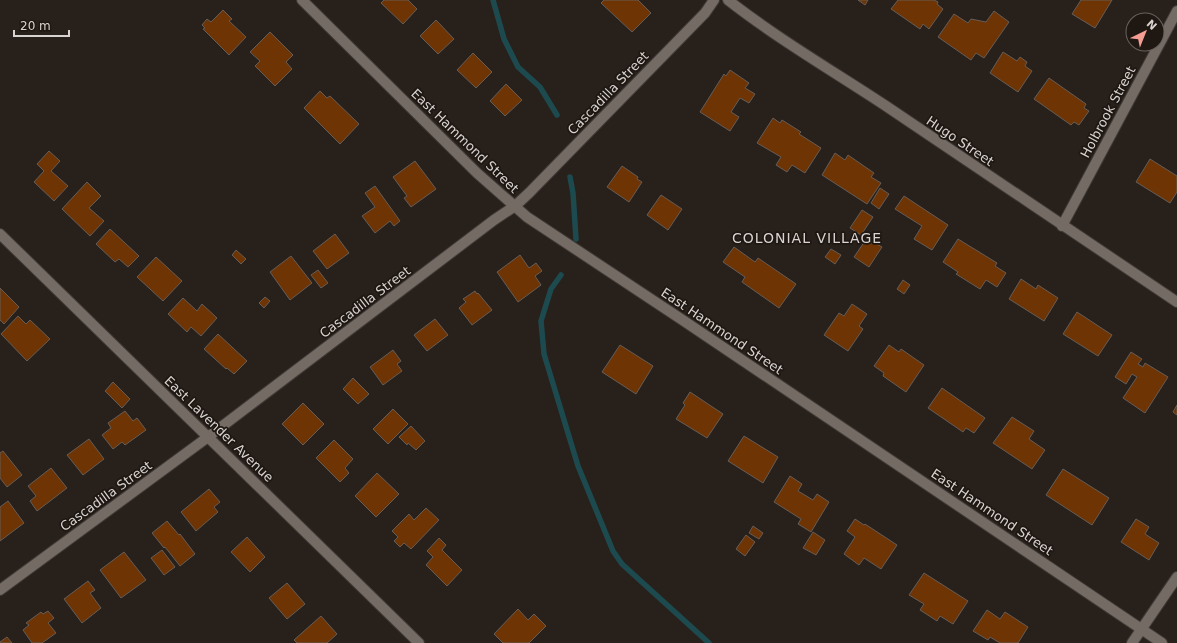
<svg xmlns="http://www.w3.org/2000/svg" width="1177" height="643" viewBox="0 0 1177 643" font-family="'DejaVu Sans',sans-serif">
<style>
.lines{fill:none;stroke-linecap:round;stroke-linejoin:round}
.stream{stroke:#1d4a4e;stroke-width:5.5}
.building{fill:#6e3403;stroke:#665d57}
.minor-casing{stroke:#403a36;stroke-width:12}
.minor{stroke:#746b65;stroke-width:10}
.labels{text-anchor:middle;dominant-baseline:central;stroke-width:3.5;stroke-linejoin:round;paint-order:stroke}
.street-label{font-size:13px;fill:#d8d3d0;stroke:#1e1712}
.neighbourhood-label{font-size:14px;letter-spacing:1px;fill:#d8d3d0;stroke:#1e1712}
</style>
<rect width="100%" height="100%" fill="#28201b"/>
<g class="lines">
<g class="stream">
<path d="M493,0l11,39 14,28 22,20 17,28"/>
<path d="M570,177l3,16 3,46"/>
<path d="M561,275l-10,14 -10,32 3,33 34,112 35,85 9,13 87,79"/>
</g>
</g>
<g class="building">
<path d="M384,0h24l9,9 -14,15 -22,-21z"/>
<path d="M604,0h34l13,13 -19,19 -31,-29z"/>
<path d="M858,0h10l-3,5z"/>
<path d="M898,0h36l4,2 -1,2 6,5 -14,20 -6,-5 -3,5 -29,-20z"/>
<path d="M1081,0h31l-17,28 -23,-14z"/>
<path d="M223,10l9,9 -3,2 17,16 -17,18 -26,-26 2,-1 -3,-3 5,-6 4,3z"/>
<path d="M994,11l15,11 -25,36 -8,-5 -5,7 -33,-23 16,-23 14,9 3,-4 15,3z"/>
<path d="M436,20l18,19 -16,15 -18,-18z"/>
<path d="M270,32l23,23 -7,7 6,7 -17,17 -20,-20 5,-5 -10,-9z"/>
<path d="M1003,52l14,9 3,-4 7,5 -2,4 7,5 -14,21 -28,-19z"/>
<path d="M473,53l19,19 -16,16 -19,-18z"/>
<path d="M730,70l19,13 -4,5 10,6 -6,9 -9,-5 -9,14 8,5 -9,14 -30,-19 24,-38 2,2z"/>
<path d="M1049,78l37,26 -2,4 5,3 -10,14 -5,-3 -3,3 -37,-26z"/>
<path d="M506,84l16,16 -17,16 -15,-15z"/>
<path d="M320,91l7,7 3,-2 29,28 -19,20 -36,-36z"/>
<path d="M773,118l7,5 2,-3 19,12 -2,2 22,14 -16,25 -13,-8 -5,7 -11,-7 5,-8 -24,-14z"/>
<path d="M49,151l11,10 -9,10 17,15 -14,15 -20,-19 10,-11 -7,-7z"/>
<path d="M835,153l10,7 3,-5 26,18 -3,4 10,6 -14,21 -45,-29z"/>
<path d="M1150,159l27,17v16l-7,11 -34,-21z"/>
<path d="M415,161l21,28 -25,18 -7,-9 3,-2 -14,-19z"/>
<path d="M622,166l16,11 -1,2 5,3 -13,20 -22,-15z"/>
<path d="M87,182l14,14 -12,12 15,13 -14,15 -28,-27z"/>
<path d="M375,186l25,35 -6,5 -4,-5 -15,12 -13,-17 13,-9 -10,-14z"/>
<path d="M880,188l9,6 -10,15 -8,-6z"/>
<path d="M661,195l21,14 -14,21 -21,-15z"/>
<path d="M904,196l44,29 -16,25 -18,-11 8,-13 -27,-17z"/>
<path d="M862,210l11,7 -12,18 -11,-7z"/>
<path d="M110,229l29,27 -11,11 -9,-8 -4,3 -19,-18z"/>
<path d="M335,234l14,19 -22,16 -14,-18z"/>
<path d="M867,238l15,9 -13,20 -15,-10z"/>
<path d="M958,239l39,24 -2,3 11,7 -9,14 -11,-7 -6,9 -24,-15 2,-2 -15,-10z"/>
<path d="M734,247l21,15 3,-4 38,26 -17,24 -37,-26 3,-5 -22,-15z"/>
<path d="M831,249l10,6 -6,9 -10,-7z"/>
<path d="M236,250l10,9 -5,5 -9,-9z"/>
<path d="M520,255l9,13 7,-5 6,8 -7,5 6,9 -23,17 -21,-30z"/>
<path d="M291,256l21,27 -22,17 -20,-28z"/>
<path d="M156,257l26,24 -19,20 -26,-24z"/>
<path d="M318,270l10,13 -7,5 -10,-13z"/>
<path d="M1021,279l15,10 2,-4 20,13 -14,23 -35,-22z"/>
<path d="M903,280l7,5 -6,9 -7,-5z"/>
<path d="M0,288l19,19 -15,17 -4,-4z"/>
<path d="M475,291l2,3 1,-1 14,17 -20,15 -13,-17 7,-6 -3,-3z"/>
<path d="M265,297l5,4 -6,7 -5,-5z"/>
<path d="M183,298l14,13 5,-7 15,14 -16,18 -10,-9 -4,5 -19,-18z"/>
<path d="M852,304l15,10 -8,12 4,3 -15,22 -24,-16 15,-22 5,3z"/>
<path d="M1077,312l35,23 -14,21 -35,-22z"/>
<path d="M18,316l8,8 4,-4 20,19 -23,22 -26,-27z"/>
<path d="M435,319l13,16 -21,16 -13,-16z"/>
<path d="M218,334l29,27 -13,13 -7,-6 -1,1 -22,-20z"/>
<path d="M620,345l33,21 -17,28 -34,-22z"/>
<path d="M889,345l10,7 2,-3 23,16 -18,27 -23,-16 1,-3 -10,-7z"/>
<path d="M393,350l8,11 -4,3 5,7 -19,14 -13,-18z"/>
<path d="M1131,352l11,7 -4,5 5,3 2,-4 23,14 -23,36 -22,-15 14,-21 -5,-3 -6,10 -11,-7z"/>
<path d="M353,378l16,16 -11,10 -15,-15z"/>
<path d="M113,382l17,17 -8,9 -17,-17z"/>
<path d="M942,388l43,30 -11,15 -8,-5 -3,4 -35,-24z"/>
<path d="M690,392l33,22 -16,24 -31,-19 9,-14 -2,-2z"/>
<path d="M303,403l21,21 -21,21 -21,-21z"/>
<path d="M1177,405v10l-4,-3z"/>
<path d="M393,409l15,15 -20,20 -15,-15z"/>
<path d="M125,411l8,10 4,-3 9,12 -21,15 -3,-3 -9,7 -11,-14 9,-7 -3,-5z"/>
<path d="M1012,417l22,14 -5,8 16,11 -13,19 -39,-26z"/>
<path d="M411,426l14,15 -9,9 -8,-7 -1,2 -8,-8z"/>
<path d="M744,436l34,21 -15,26 -35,-22z"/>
<path d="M89,439l15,20 -21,16 -16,-20z"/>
<path d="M334,440l19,19 -8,9 4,5 -9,9 -24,-24z"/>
<path d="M3,451l19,24 -15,12 -7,-9v-25z"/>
<path d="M51,468l16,20 -30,23 -7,-10 6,-5 -8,-10z"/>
<path d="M1063,469l46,29 -17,27 -46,-30z"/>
<path d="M377,473l22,21 -23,23 -21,-21z"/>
<path d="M790,476l12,8 -4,7 15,9 4,-6 12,8 -18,30 -13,-8 3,-5 -27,-17z"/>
<path d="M209,489l11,13 -6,5 4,5 -22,19 -15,-19z"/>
<path d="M8,501l16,22 -24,18v-34z"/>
<path d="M426,508l13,12 -28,29 -7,-6 -4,4 -6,-6 4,-4 -6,-6 17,-17 5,6z"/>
<path d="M855,519l9,6 1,-1 32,21 -16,24 -17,-11 -5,7 -15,-11 11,-17 -8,-6z"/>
<path d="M1136,519l13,8 -4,7 14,9 -10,17 -28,-18z"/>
<path d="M167,521l12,14 1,-1 15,20 -15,12 -15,-19 -1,1 -12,-15z"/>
<path d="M753,526l10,7 -4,6 -10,-6z"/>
<path d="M813,532l12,8 -9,15 -13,-7z"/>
<path d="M746,535l9,7 -10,14 -9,-7z"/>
<path d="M247,537l18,20 -15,15 -19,-20z"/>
<path d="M439,538l7,7 -4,5 20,20 -15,16 -21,-21 7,-8 -6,-6z"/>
<path d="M162,550l13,17 -11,8 -13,-17z"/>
<path d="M124,552l22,28 -25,18 -21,-28z"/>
<path d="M924,573l44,28 -15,23 -13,-8 -3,5 -17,-11 4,-6 -15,-9z"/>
<path d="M88,581l7,9 -5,3 11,15 -19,15 -18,-24z"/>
<path d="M287,583l18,21 -18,15 -18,-21z"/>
<path d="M518,609l10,11 6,-6 12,12 -17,17h-26l-9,-9z"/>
<path d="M987,610l13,9 5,-7 23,15 -10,16h-18l-10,-6 -2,3 -15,-9z"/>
<path d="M48,611l6,7 -6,5 8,10 -14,10h-10l-9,-13 6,-5 -3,-2 15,-11 2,2z"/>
<path d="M321,616l16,18 -10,9h-30l-3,-3z"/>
<path d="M7,637l5,6h-12v-1z"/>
</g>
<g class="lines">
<defs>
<g id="minor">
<path d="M302,0l175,173 50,44 157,104 478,322"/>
<path d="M728,0c50,39 105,71 158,106 97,65 194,131 291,196"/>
<path d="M1062,226l115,-215"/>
<path d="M0,234l419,409"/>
<path d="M0,590l208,-153 286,-217 21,-14 14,-13 176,-180 9,-13"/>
<path d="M1132,643l45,-66"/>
</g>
</defs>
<use href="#minor" class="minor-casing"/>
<use href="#minor" class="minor"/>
</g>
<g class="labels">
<g class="street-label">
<text transform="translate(608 93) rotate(-46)">Cascadilla Street</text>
<text transform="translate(1108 112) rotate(-62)">Holbrook Street</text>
<text transform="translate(465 141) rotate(44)">East Hammond Street</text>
<text transform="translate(960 141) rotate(34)">Hugo Street</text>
<text transform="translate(365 302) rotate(-37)">Cascadilla Street</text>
<text transform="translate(722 331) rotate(34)">East Hammond Street</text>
<text transform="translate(219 429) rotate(44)">East Lavender Avenue</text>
<text transform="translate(106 496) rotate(-36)">Cascadilla Street</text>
<text transform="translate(992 512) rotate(34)">East Hammond Street</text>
</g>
<g class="neighbourhood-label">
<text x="807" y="238">COLONIAL VILLAGE</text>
</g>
</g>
<g transform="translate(1145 32) rotate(43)"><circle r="19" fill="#1e1712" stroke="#68625e"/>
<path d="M0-3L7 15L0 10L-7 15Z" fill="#f59c93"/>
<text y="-6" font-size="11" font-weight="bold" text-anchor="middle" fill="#d8d3d0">N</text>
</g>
<path d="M14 30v6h55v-6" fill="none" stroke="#d8d3d0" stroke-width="2"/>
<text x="20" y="30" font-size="12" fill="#d8d3d0" stroke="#1e1712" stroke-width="3" paint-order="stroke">20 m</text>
</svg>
